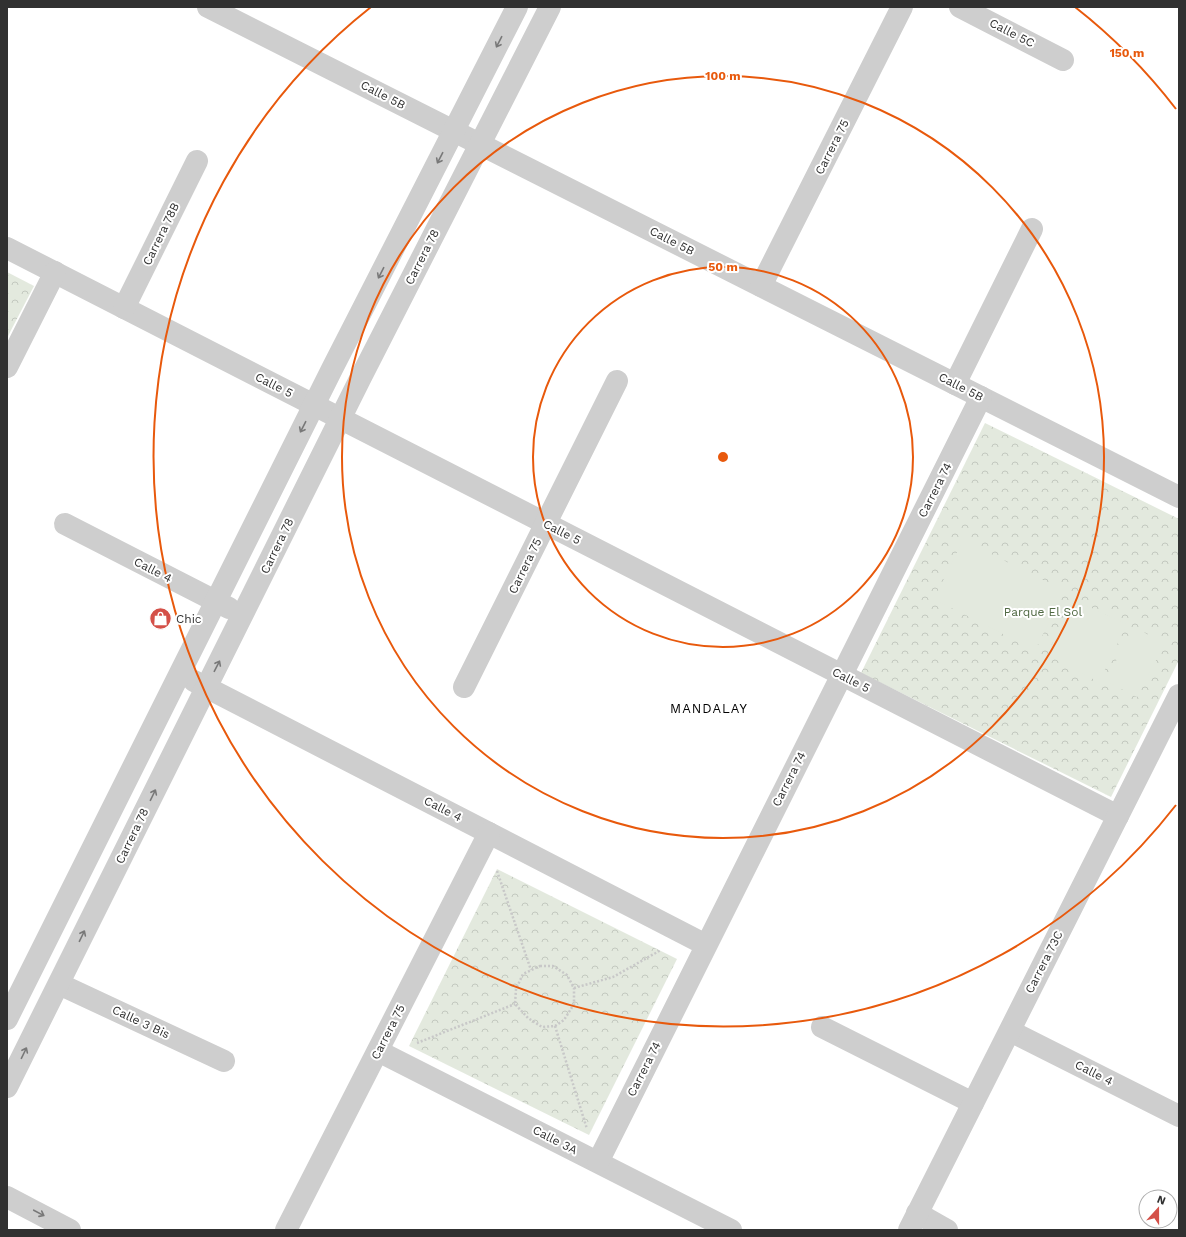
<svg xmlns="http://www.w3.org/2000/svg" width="1186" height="1237" viewBox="0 0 1186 1237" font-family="'Work Sans',sans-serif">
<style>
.forest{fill:url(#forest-crowns)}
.garden{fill:#e3e9de}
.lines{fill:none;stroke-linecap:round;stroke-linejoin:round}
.path{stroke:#c8c8c8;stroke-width:2.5;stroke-dasharray:2 2;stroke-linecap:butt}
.minor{stroke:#cecece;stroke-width:22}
.oneway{stroke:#787878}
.ring{fill:none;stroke:#e8590c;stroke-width:2}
.labels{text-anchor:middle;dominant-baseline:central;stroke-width:4;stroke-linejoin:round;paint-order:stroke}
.street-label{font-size:12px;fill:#313131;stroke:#fff}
.park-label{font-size:12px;fill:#506943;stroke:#fff}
.poi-label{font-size:12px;fill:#313131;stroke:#fff;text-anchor:start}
.neighbourhood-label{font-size:13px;letter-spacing:1px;fill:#000;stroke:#fff}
.centre{fill:#e8590c;stroke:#fff;stroke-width:2}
.ring-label{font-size:12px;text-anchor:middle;font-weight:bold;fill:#e8590c;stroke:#fff;stroke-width:4;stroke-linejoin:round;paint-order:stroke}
</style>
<defs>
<pattern id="forest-crowns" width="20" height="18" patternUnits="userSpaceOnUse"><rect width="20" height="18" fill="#e3e9de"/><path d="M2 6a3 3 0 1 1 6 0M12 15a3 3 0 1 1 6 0" fill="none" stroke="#c3c8bf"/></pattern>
</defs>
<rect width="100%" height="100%" fill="#fff"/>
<g class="forest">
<path d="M7,272l27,14 -27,52z"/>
<path d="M985,423l194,96v141l-68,137 -250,-124z"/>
<path d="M497,869l180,90 -88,176 -180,-89z"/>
</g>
<g class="garden">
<path d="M963,540l102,51 -30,59 -101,-51z"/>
<path d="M1072,599l55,25 -28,58 -52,-27z"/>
<path d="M1133,627l32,16 -28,54 -31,-16z"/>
</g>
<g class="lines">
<g class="path">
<path d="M497,871l34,99"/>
<path d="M540,966h13l14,9 7,13v16l-10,16 -9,6 -13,1 -14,-9 -13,-14 1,-15 7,-15z"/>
<path d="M574,988l39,-11 48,-27"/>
<path d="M555,1026l32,103"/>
<path d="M417,1043l98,-39"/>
</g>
<g class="minor">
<path d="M208,7l971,490"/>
<path d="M960,7l103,53"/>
<path d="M7,248l1111,568"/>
<path d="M761,286l141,-279"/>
<path d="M124,308l73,-147"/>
<path d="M7,367l48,-95"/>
<path d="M955,384l77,-155"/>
<path d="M65,524l164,84"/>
<path d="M194,681l512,264"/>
<path d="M464,687l153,-306"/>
<path d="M59,984l165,77"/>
<path d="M7,1019l325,-650 185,-362"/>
<path d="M822,1027l151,76"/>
<path d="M1010,1031l169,85"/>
<path d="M378,1051l353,179"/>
<path d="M7,1087l353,-708 190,-372"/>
<path d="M598,1162l383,-765"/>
<path d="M7,1197l63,33"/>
<path d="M917,1213l30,17"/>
<path d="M286,1230l203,-397"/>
<path d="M909,1230l270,-535"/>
</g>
</g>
<defs><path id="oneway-shaft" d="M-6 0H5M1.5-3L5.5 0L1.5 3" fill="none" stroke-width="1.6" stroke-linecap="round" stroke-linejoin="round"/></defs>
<g class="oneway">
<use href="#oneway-shaft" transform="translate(499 42) rotate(117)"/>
<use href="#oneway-shaft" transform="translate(440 158) rotate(117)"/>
<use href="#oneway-shaft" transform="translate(381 273) rotate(117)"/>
<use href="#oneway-shaft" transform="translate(303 427) rotate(117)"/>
<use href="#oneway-shaft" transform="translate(217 666) rotate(-63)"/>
<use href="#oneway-shaft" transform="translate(153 795) rotate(-64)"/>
<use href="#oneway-shaft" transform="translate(82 936) rotate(-64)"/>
<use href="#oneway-shaft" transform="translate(24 1053) rotate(-64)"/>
<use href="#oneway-shaft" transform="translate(39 1213) rotate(28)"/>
</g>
<g class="ring">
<circle cx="723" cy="457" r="190"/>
<circle cx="723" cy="457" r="381"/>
<path d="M1176 805A571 571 0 1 1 371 7M1075 7A571 571 0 0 1 1176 109"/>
</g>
<defs>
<symbol id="shop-disc" viewBox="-11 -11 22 22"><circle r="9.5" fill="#d45048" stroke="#fff"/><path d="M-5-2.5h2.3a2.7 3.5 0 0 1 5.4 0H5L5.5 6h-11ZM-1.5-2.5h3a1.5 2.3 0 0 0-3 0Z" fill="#fff"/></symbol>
</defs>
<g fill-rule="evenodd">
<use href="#shop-disc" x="148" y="606" width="25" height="25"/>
</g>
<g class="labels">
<g class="street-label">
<text transform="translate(1012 33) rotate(27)">Calle 5C</text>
<text transform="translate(383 95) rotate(27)">Calle 5B</text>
<text transform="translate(832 147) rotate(-63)">Carrera 75</text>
<text transform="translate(161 234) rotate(-64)">Carrera 78B</text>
<text transform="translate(672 241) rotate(27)">Calle 5B</text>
<text transform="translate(422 257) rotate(-63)">Carrera 78</text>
<text transform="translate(274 385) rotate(27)">Calle 5</text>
<text transform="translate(961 387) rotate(27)">Calle 5B</text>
<text transform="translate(935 490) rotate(-63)">Carrera 74</text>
<text transform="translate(562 532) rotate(27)">Calle 5</text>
<text transform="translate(277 546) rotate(-64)">Carrera 78</text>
<text transform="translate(525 566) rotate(-64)">Carrera 75</text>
<text transform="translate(153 570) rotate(27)">Calle 4</text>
<text transform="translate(851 680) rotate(27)">Calle 5</text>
<text transform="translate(789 779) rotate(-63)">Carrera 74</text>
<text transform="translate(443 809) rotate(27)">Calle 4</text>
<text transform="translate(132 836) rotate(-64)">Carrera 78</text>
<text transform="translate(1044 962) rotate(-63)">Carrera 73C</text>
<text transform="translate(141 1022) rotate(25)">Calle 3 Bis</text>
<text transform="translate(388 1032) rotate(-63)">Carrera 75</text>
<text transform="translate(644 1069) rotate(-63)">Carrera 74</text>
<text transform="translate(1094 1073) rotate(27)">Calle 4</text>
<text transform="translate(555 1140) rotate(27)">Calle 3A</text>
</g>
<g class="park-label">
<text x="1043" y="612">Parque El Sol</text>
</g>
<g class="poi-label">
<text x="176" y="619">Chic</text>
</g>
<g class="neighbourhood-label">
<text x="709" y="708">MANDALAY</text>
</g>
</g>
<circle cx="723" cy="457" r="6" class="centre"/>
<g class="ring-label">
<text x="1127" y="57">150 m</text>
<text x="723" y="80">100 m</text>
<text x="723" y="271">50 m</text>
</g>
<rect width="1186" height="1237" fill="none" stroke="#313131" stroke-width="16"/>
<g transform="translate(1158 1209) rotate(21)"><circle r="19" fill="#ffffff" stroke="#adadad"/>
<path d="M0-3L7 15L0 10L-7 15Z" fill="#d45048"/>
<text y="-6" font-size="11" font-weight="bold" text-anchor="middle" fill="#313131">N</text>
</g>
</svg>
